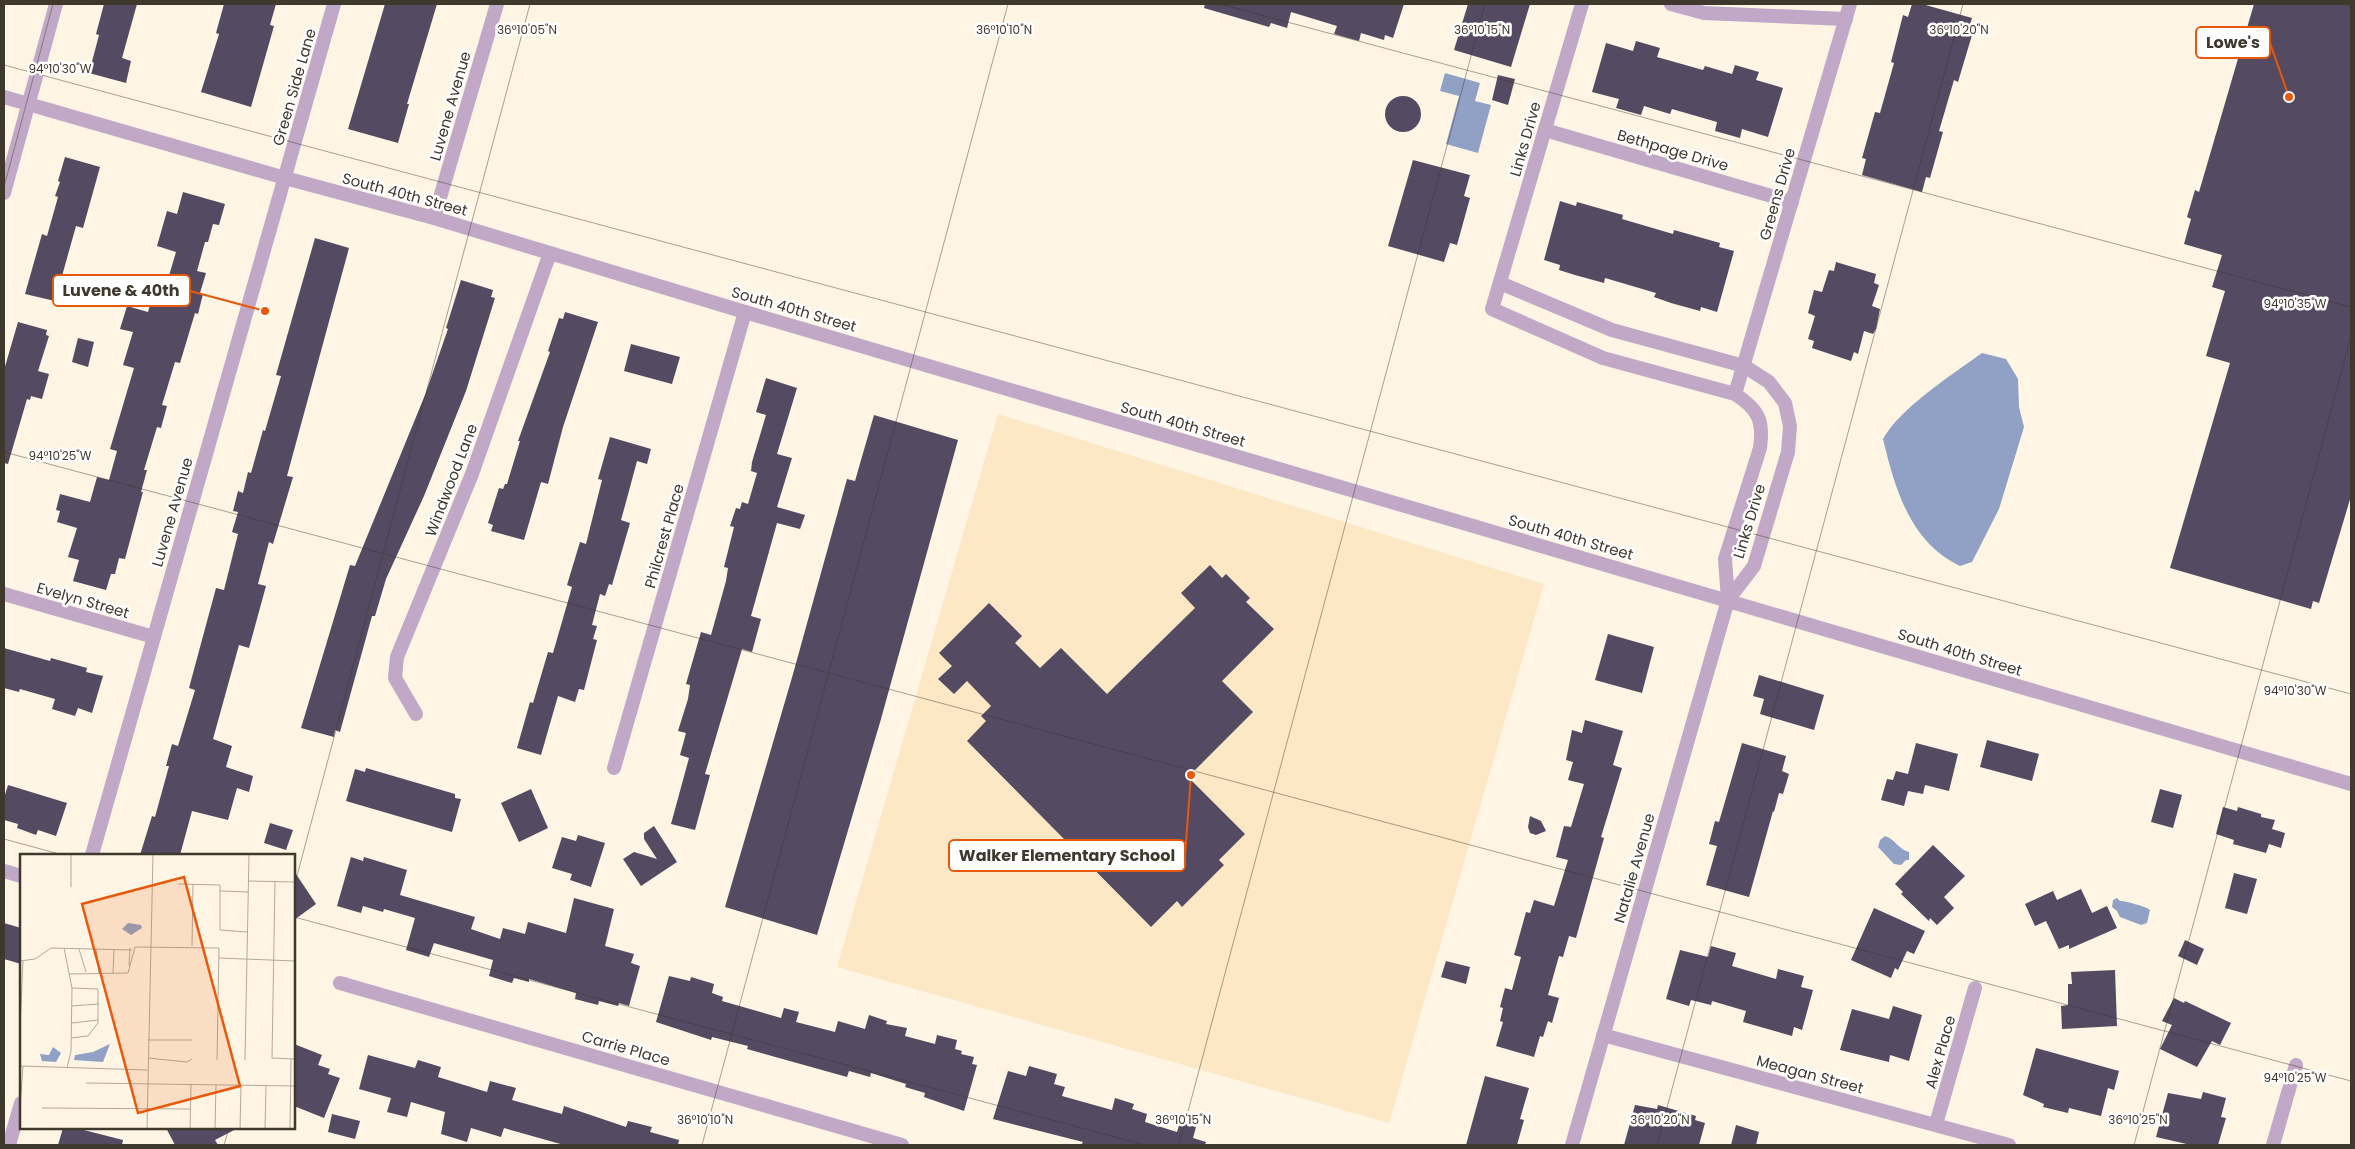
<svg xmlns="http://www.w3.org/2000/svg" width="2355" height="1149" viewBox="0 0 2355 1149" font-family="Poppins,sans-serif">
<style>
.built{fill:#fce8c5}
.water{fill:#90a1c5}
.building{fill:#544a62}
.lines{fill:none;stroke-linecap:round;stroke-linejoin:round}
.minor{stroke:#c2a8c7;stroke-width:14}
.tertiary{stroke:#c2a8c7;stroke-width:14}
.ticks{fill:none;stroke:#3e382d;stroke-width:1;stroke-opacity:0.45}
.labels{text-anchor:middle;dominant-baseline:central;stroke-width:5;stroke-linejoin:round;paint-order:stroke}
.street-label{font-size:15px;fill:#3e382d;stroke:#fff}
.inset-road{fill:none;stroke:#b1a99b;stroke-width:1}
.view{fill:#e8590c;fill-opacity:0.15;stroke:#e8590c;stroke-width:2.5}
.inset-edge{fill:none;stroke:#3e382d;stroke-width:2.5}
.ticks-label{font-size:12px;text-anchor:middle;fill:#3e382d;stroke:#fff;stroke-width:5;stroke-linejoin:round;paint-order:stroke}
.leader{fill:none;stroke:#e8590c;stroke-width:2}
.callout-dot{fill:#e8590c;stroke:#fff;stroke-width:2}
.callout{fill:#fff;stroke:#e8590c;stroke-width:2}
.callout-label{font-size:16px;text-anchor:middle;font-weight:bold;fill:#3e382d}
</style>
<rect width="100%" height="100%" fill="#fef5e4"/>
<path class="built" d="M998,414l546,170 -155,539 -552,-156z"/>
<g class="water">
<path d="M1445,73l35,10 -5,18 16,4 -13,48 -32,-9 13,-48 -19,-5z"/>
<path d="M1982,353l24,6 12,20 1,28 5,20 -25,82 -27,53 -12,4c-50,-24 -65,-77 -77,-127 17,-31 70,-65 99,-86z"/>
<path d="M1885,836c10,3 14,14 24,16v8h-3l-5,5 -7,-1 -16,-17 2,-7z"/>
<path d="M2117,898l3,3c6,0 27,6 30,9l-3,13 -6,2 -21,-8 -3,-6 -5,-4 1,-7z"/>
</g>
<g class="building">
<path d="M104,4h33l-15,54 9,3 -5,22 -37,-10 10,-38 -3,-1z"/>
<path d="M224,4h52l-6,21 4,1 -23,81 -50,-15 18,-58 -3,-1z"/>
<path d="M385,4h52l-30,100h2l-11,39 -50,-14z"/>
<path d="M1205,4h199l-11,34 -8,-3 -1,5 -23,-7 -2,8 -25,-7 3,-8 -46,-14 -4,16 -16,-5 -2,4 -65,-19z"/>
<path d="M1468,4h62l-19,63 -57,-17z"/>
<path d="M1912,4h10l50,14 -5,16 5,1 -14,47 -4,-2 -15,51 4,1 -13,46 -4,-1 -4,15 -60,-17 4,-16 -4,-1 13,-46 5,1 14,-50 -3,-1 12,-47 5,2z"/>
<path d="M2254,4h97v492l-32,107 -6,-2 -2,8 -141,-41 60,-205 -24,-7 19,-65 -13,-4 10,-32 -38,-11 7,-25 -4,-2 8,-27 4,2z"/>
<path d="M1636,41l24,7 -3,9 46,13 2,-4 27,8 3,-9 24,7 -3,8 27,8 -15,49 -26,-8 -2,9 -25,-7 2,-9 -45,-13 -2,5 -26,-8 -3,9 -25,-7 3,-9 -27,-7 14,-49 27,8z"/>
<path d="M1498,75l17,4 -7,26 -16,-5z"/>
<circle cx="1403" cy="114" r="18"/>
<path d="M65,157l35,10 -17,61 -7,-2 -21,75 -30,-7 17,-60 5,2 11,-39 -3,-1 5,-14 -2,-1z"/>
<path d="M1413,160l57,15 -6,21 6,2 -13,47 -7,-2 -6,19 -56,-16z"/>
<path d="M183,192l42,12 -6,21 -6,-1 -5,18h-3l-8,29 9,2 -6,20 3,1 -5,20 -3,-1 -15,50 -5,-1 -13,43 5,1 -6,22 -4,-1 -13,43h3l-6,22h2l-18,67 -6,-1 -4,16h-4l-5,16 -33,-9 6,-21 -11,-3 9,-29 -20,-6 3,-11 -4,-1 4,-16 30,8 7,-25 12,3 8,-29 -7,-2 24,-81 -11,-3 10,-33 -13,-3 7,-23 21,6 8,-29 10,3 10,-34 -19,-6 10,-35 10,3z"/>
<path d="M1560,201l16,5 1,-4 46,13 -1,4 51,15 1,-4 46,13 -1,4 15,4 -17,61 -16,-5 -1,4 -29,-8 -17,-6 2,-4 -51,-15 -1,5 -29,-8 -16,-5 1,-5 -16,-5z"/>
<path d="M315,238l34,10 -62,228 6,1 -20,67 -4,-2 -11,42 8,2 -17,62 -10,-3 -26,94 19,7 -6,21 27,9 -4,16 -12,-4 -9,32 -36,-9 -12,44h-40l12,-39 3,1 14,-51h-3l6,-22 6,2 17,-56 -6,-2 27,-100 8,2 14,-56 -6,-2 6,-20 -5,-1 5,-20 5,2 5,-21 3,1 12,-43 2,1 16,-55 -5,-1z"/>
<path d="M1836,262l40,12 -2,9 5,2 -7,21 8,3 -4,20 -3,5 -9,-3 -6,23 -4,-2 -3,9 -39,-13 2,-7 -6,-2 7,-23 -7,-3 6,-23 8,2 7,-22 5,1z"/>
<path d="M461,280l32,10 -2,7 4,1 -29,93 -42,105 -38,83 -11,37h-3l-32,116 -5,-2 -1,7 -33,-9 49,-163 5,1 70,-171 23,-66 -2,-1z"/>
<path d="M565,312l33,10 -35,105 -15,57 -7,-2 -17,58 -33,-9 2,-6 -5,-2 11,-35 4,1 2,-5h2l13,-43h-2l32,-89 -2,-1 11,-33 4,1z"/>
<path d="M18,322l29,8 -1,5 3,1 -11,35 11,3 -7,25 -11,-3 -1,4 -3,-1 -19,65 -4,-1v-93z"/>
<path d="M78,338l16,4 -6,25 -16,-5z"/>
<path d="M631,344l49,13 -8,27 -48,-13z"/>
<path d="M766,378l31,10 -20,66 15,4 -15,49 28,8 -5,14 -23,-6 -26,93 10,3 -9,33 -10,-3 -37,125 5,1 -15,55 -24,-6 18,-66 -9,-3 6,-22 -8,-2 10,-32 2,-14 -4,-1 15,-52 10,3 15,-54 2,-13 -4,-1 10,-40 -4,-1 6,-18 4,1 2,-7 6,2 9,-31 -6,-2 1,-9 14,-47 -10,-3z"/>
<path d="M874,415l84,25 -77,279 -64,216 -92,-28 68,-233 54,-195 8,2z"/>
<path d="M610,437l41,12 -4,15 -10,-3 -11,41 -5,18 9,3 -18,62 -3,-1 -4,12 -5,-2 -8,31 5,1 -4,13 4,1 -13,50 -5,-1 -4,13 -17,-6 -17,59 -24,-7 13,-46 3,1 15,-51 5,1 19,-66 -5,-2 13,-43 6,2 16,-64 -4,-1z"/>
<path d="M1210,565l12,13 4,-4 24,24 -4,4 28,27 -52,52 31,31 -65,65 57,57 -26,26 5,5 -42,42 -5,-6 -26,26 -184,-186 19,-20 -5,-5 10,-10 -24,-25 -13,13 -16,-15 14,-13 -13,-13 50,-50 33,33 -7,7 25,25 21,-20 46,46 88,-86 -14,-15z"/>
<path d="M1608,634l46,13 -12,46 -47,-13z"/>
<path d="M4,648l46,13 1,-3 36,10 -1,4 17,4 -11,37 -14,-5 -3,8 -23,-7 3,-10 -35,-10 -1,3 -15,-4z"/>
<path d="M1759,675l65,20 -10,35 -54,-16 4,-15 -11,-3z"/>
<path d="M1585,720l38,11 -10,34 9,3 -21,69 3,1 -28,100 -7,-2 -6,21 -4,-1 -11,39 11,3 -7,25 -4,-2 -5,16 -3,-1 -6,21 -38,-11 7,-24 -3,-1 3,-13 -3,-1 5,-19 7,2 9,-33 -7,-2 12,-43 4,1 4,-13 20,6 14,-46 -12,-3 8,-31 7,1 13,-43 -16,-4 5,-18 -7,-2 6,-30 10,3z"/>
<path d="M1987,740l52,14 -7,27 -52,-14z"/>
<path d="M1742,743l44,13 -4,15 7,3 -6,20 -4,-1 -5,19 -1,-1 -24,86 -43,-12 11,-39 -8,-2 6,-23 4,1z"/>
<path d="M1916,743l42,11 -9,37 -24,-6 -2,9 -15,-3 -4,15 -23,-6 6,-21 6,1 3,-9 12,3z"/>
<path d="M366,768l89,26v4l6,1 -9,33 -106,-31 9,-32 10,3z"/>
<path d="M8,785l59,18 -11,33 -18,-6 -2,5 -19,-7 1,-4 -14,-4v-22z"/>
<path d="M531,789l17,39 -29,14 -18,-39z"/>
<path d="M2160,789l22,6 -9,33 -22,-6z"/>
<path d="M2223,807l14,4 1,-4 23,7v3l14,3 -3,9 13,4 -4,15 -12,-4 -3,9 -33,-9 1,-4 -18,-6z"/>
<path d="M1530,816l11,5 5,10 -10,4 -6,-2 -2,-6z"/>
<path d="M270,823l23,7 -7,20 -22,-7z"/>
<path d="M654,826l23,36 -36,24 -18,-27 11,-7 23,7 -13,-20v-6z"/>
<path d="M578,835l27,8 -14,44 -21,-7 2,-6 -20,-6 10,-31 14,4z"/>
<path d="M1933,845l32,31 -21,21 10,11 -17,17 -7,-7 -1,3 -28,-27 2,-2 -8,-8z"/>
<path d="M351,857l12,4 1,-4 43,13 -7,25 75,22 -4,12 29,10 3,-11 22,6 3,-12 38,11 8,-35 40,11 -9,37 29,8 -3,9 9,3 -11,40 -10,-3 -1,3 -19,-5 -1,4 -23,-6 1,-6 -47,-14v3l-15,-4 -2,5 -23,-7 4,-16 -59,-17 -5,14 -23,-7 9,-32 -31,-9 -1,3 -20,-6 -2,7 -24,-7z"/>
<path d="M294,871l22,33 -22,16z"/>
<path d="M2234,873l23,6 -10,35 -22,-6z"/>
<path d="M2081,889l11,24 15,-7 10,22 -48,21v-4l-10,4 -13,-28 -11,5 -10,-22 28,-13 4,9z"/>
<path d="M1874,908l51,23 -11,23 -7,-3 -9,19 -3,-2 -4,10 -40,-18z"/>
<path d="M4,923l17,5v36l-17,-5z"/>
<path d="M2185,940l19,9 -7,16 -19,-9z"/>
<path d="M1711,946l25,7 -4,13 44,13 2,-10 26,7 -3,11 12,3 -11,40 -8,-3 -2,9 -49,-14 3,-11 -34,-10 -1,4 -20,-5 -2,6 -23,-7 14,-49 28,7z"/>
<path d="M1446,961l24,6 -4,17 -25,-7z"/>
<path d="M2115,970l2,56 -55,3 -1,-23 7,-1v-21h4l-1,-12z"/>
<path d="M669,976l21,5 1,-4 23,7 -2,9 11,4 -1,4 59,17 3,-10 15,4 -3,10 39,10 3,-11 27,8 4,-14 18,6 -1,3 21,4 -2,8 30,8 2,-9 20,5 -2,9 7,2 -1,3 13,3 -2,7 5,1 -13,46 -40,-14 1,-4 -20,-6 1,-3 -35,-11 -1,4 -21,-6 -2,6 -100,-28 1,-3 -36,-9 -1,3 -55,-18z"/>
<path d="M2174,998l10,5 1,-2 46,22 -11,22 -8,-4 -15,26 -37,-18 12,-24 -10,-4z"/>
<path d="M1893,1006l29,9 -13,46 -19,-6 -1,7 -49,-12 12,-41 37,10z"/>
<path d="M294,1044l28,11 -4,10 12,4 -2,5 12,4 -16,40 -30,-12z"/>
<path d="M2036,1048l83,23 -5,19 -6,-2 -7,28 -32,-8 -1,5 -25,-6 1,-3 -21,-9z"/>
<path d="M368,1055l47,13 3,-8 23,7 -3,10 49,15 3,-11 26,7 -4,12 50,14 2,-8 62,21 2,-6 24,6 -2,5 29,8 -1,5h-114l-60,-17 -3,9 -30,-9 -4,14 -26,-8 4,-22 -34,-10 -4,15 -20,-5 4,-14 -32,-9z"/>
<path d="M1029,1066l28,8 -3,10 11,3 -3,9 50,14 3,-12 19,6 -2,5 15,5 -2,8 32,10 3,-10 16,5 -3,11 13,4 -1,3h-124l2,-3 -90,-23 15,-48 18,5z"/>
<path d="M1485,1076l44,12 -9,31 4,1 -7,25h-51z"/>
<path d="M2203,1092l23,6 -5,19 5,1 -8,27h-27l-35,-8 12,-44 33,6z"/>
<path d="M1635,1105l22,4 1,-4 38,11 -1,4 10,3 -6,22h-75z"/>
<path d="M332,1114l28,7 -5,18 -27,-7z"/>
<path d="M1736,1125l23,7 -3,13h-25z"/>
<path d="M63,1128h13l47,12 -1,5h-64z"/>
<path d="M166,1128h72l-23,12 3,5h-43z"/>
</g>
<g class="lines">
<g class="minor">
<path d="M1671,4l33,9 142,6"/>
<path d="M1545,130l247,72"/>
<path d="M4,193l52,-189"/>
<path d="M1500,283l112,47 132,36 25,16 16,21 5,23 -2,26 -34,114 -26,34"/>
<path d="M1735,394l115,-390"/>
<path d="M4,594l150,43"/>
<path d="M416,714l-21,-36 2,-21 75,-183 78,-221"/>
<path d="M614,768l131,-456"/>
<path d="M92,855l242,-851"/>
<path d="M4,871l17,5"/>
<path d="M340,983l562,162"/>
<path d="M1603,1035l406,110"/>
<path d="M1936,1124l39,-136"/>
<path d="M9,1145l12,-42"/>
<path d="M1572,1145l156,-545 -3,-41 35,-111c4,-28 -2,-39 -25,-54l-132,-36 -111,-49 90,-305"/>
<path d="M2273,1145l23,-80"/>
</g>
<g class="tertiary">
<path d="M4,97l281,81 149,40 311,94 1606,472"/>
<path d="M434,218l63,-214"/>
</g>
</g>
<path class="ticks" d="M1220,4l1131,303M4,65l2347,629M4,187l49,-183M4,452l2347,629M4,839l59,16M294,887l236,-883M294,917l851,228M224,1145l5,-17M702,1145l306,-1141M1179,1145l306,-1141M1657,1145l306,-1141M2134,1145l217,-809"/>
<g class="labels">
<g class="street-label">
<text transform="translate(294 87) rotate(-74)">Green Side Lane</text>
<text transform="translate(450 106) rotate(-74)">Luvene Avenue</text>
<text transform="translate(1525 139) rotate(-74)">Links Drive</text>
<text transform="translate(1673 150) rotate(16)">Bethpage Drive</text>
<text transform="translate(405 194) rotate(15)">South 40th Street</text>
<text transform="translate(1777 194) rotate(-74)">Greens Drive</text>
<text transform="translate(794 309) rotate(16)">South 40th Street</text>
<text transform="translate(1183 424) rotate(16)">South 40th Street</text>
<text transform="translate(451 480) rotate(-69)">Windwood Lane</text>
<text transform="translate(172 512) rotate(-74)">Luvene Avenue</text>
<text transform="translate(1749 521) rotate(-73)">Links Drive</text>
<text transform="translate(664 536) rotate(-74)">Philcrest Place</text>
<text transform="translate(1571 537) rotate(16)">South 40th Street</text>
<text transform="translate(83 600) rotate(16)">Evelyn Street</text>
<text transform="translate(1960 652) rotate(17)">South 40th Street</text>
<text transform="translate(1634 868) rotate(-74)">Natalie Avenue</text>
<text transform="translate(626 1048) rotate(16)">Carrie Place</text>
<text transform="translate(1940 1052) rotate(-74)">Alex Place</text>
<text transform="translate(1810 1074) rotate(15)">Meagan Street</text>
</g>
</g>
<g transform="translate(20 854)">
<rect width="275" height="275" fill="#fef5e4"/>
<path d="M108,69l13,2 1,3 -11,7 -9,-6zM90,190l-7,18 -29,-2 1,-5 18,-3zM33,193l8,6 -5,9 -14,-1 -2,-7 9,1z" fill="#90a1c5"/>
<path class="inset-road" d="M228,27l47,1M255,27l-3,177 23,1M158,30l42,1v45l27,2M51,33v-33M200,37l28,1M172,92l1,-62M44,94l8,40 -1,63 -4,17M59,95l7,23M76,95l3,24M199,104l76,3M0,107l15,-2 16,-11 81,2M109,112l1,-18M93,119l1,-24M108,119l7,-26 84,1 -2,112M49,120l59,-1M52,152l27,-2M52,169l26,-3M0,174l3,-67M51,184l17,-2 10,-13v-34l-26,-1M128,186h44M128,204l39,4 5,-3M225,206l4,-206M0,212l127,4M66,229l209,3M0,254l3,-42M22,254l149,1M127,275l6,-275M170,275l1,-45M195,275l1,-44M220,275l1,-44M245,275l1,-43M270,275l1,-70"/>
<path class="view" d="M164,23l56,209 -102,27 -56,-209z"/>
<rect width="275" height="275" class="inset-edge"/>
</g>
<g class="ticks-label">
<text x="527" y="34">36°10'05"N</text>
<text x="1004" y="34">36°10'10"N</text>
<text x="1482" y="34">36°10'15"N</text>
<text x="1959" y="34">36°10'20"N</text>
<text x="60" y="73">94°10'30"W</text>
<text x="2295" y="308">94°10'35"W</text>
<text x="60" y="460">94°10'25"W</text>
<text x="2295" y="695">94°10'30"W</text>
<text x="2295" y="1082">94°10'25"W</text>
<text x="705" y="1124">36°10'10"N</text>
<text x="1183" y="1124">36°10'15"N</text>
<text x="1660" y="1124">36°10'20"N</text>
<text x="2138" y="1124">36°10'25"N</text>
</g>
<path class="leader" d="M2289 97L2270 43M265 311L190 291M1191 775L1185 856"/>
<g class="callout-dot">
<circle cx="2289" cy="97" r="5"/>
<circle cx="265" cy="311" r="5"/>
<circle cx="1191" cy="775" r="5"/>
</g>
<g class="callout">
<rect x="2196" y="27" width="74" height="31" rx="5"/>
<rect x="53" y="275" width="137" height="31" rx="5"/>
<rect x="949" y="840" width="236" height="31" rx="5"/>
</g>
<g class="callout-label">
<text x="2233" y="48">Lowe's</text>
<text x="121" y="296">Luvene &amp; 40th</text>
<text x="1067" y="861">Walker Elementary School</text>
</g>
<rect width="2355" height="1149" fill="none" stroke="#3e382d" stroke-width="10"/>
</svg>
